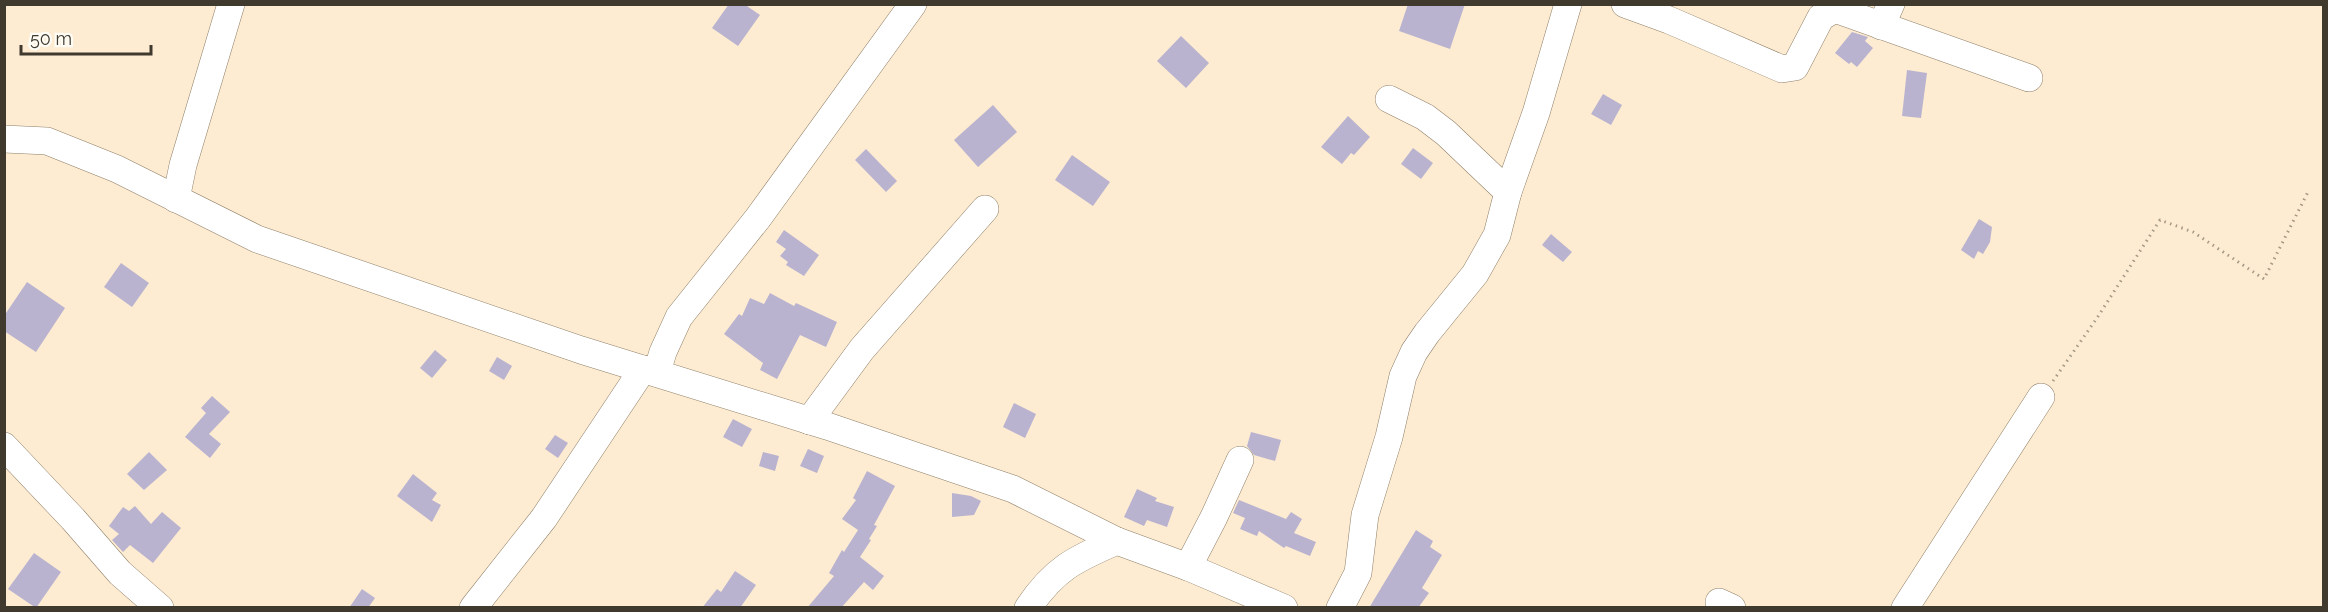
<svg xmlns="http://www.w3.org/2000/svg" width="2328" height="612" viewBox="0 0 2328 612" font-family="Raleway,sans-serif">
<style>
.building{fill:#bab3cf}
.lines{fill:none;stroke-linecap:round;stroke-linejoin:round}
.minor-casing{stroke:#908169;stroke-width:28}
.path{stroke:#a69a86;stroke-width:3;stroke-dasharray:1.5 4.5;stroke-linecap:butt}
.minor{stroke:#fff;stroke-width:27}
</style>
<rect width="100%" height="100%" fill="#fdecd2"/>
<g class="building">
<path d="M729,4h15l16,11 -22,31 -26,-18z"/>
<path d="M1408,4h57l-15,45 -51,-18z"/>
<path d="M1852,32l16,5 -3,4 8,7 -16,19 -6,-5 -2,2 -14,-11z"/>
<path d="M1181,36l28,27 -23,25 -29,-27z"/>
<path d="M1907,70l20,3 -6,45 -19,-2z"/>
<path d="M1603,94l19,11 -11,20 -20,-11z"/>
<path d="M993,105l24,27 -39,35 -24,-27z"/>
<path d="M1348,116l22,21 -16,18 -3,-2 -9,11 -21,-17z"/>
<path d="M1413,148l20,15 -12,16 -20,-15z"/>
<path d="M866,149l31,32 -11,11 -31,-32z"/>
<path d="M1072,155l38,27 -17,24 -38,-26z"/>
<path d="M1979,219l13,8 -2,15 -7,12 -5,-3 -4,8 -13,-9z"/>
<path d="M784,230l35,25 -15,21 -18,-11 2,-3 -8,-6 6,-7 -10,-7z"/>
<path d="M1551,234l21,18 -9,10 -21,-17z"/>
<path d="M121,263l28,20 -17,24 -28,-20z"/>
<path d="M27,282l38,26 -29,44 -32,-21v-15z"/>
<path d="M770,293l24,13 2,-3 41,19 -11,25 -26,-12 -23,44 -17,-9 3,-7 -39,-29 15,-20 3,2 8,-18 14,6z"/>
<path d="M435,350l12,10 -15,18 -12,-10z"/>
<path d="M497,357l15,9 -8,14 -15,-9z"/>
<path d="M212,396l18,16 -21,22 12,10 -11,14 -25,-21 21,-24 -5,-5z"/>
<path d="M1014,403l22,11 -11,24 -22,-11z"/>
<path d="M733,419l19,10 -10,18 -19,-10z"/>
<path d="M1251,432l30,8 -6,21 -21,-6 -7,-9z"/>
<path d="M555,435l13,8 -10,15 -13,-9z"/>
<path d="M808,449l16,7 -7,17 -17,-7z"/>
<path d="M149,452l18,18 -23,20 -17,-16z"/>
<path d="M763,452l16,4 -4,15 -16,-5z"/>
<path d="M867,471l28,15 -21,39 3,1 -8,13 2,1 -11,17 24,19 -11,14 -9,-8 -23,26h-34l27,-32 -5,-3 13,-23 2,2 14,-22 -16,-11 14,-19 -3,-2z"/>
<path d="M413,474l24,19 -5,7 9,5 -9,17 -35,-26z"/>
<path d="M1137,489l20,9 -2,3 19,6 -7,20 -20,-7 -3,6 -20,-9z"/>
<path d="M952,493l19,3 10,5 -7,14 -22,2z"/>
<path d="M1239,500l47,19 5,-7 11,7 -8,14 22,9 -6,14 -24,-10 -2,2 -25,-17 -2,5 -17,-7 5,-11 -12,-5z"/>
<path d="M135,506l16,18 11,-12 19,16 -28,35 -23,-18 -7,7 -11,-12 7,-6 -10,-8 14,-19 6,4z"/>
<path d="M1416,530l17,11 -3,6 12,8 -20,33 7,5 -11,15h-49z"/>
<path d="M34,553l27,19 -25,36 -28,-19z"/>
<path d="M735,571l21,14 -16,23h-38l15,-19 4,3z"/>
<path d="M362,589l13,9 -7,10h-19z"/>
</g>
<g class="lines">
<defs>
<g id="minor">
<path d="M1625,4l44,16 113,49 13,-2 26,-50 14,-8 194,69"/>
<path d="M1881,26l10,-22"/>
<path d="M1389,99l36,18 21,16 62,59"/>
<path d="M4,139l43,2 70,28 140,70 324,111 246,76 186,63 104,52"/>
<path d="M176,199l7,-34 48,-161"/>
<path d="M657,372l6,-20 16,-35 79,-99 155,-214"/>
<path d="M809,421l53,-72 123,-140"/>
<path d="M4,446l69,73 47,54 40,35"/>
<path d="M1188,567l26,-50 26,-57"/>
<path d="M1719,602l13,6"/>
<path d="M473,608l71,-90 99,-149"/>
<path d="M1028,608c26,-39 47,-49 89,-67l71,26 96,41"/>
<path d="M1340,608l18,-35 7,-58 24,-78 14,-61 11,-24 13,-19 48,-59 22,-39 11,-43 28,-79 32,-109"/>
<path d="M1905,608l136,-211"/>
</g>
</defs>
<use href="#minor" class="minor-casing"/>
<path class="path" d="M2053,381l44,-63 63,-98 33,12 71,47 45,-89"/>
<use href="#minor" class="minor"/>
</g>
<rect width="2328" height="612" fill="none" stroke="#3f392e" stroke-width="12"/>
<path d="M21 45v9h130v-9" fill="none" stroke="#3f392e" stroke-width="3"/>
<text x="30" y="45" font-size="18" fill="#3f392e" stroke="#fffcf6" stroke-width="4.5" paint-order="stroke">50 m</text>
</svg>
